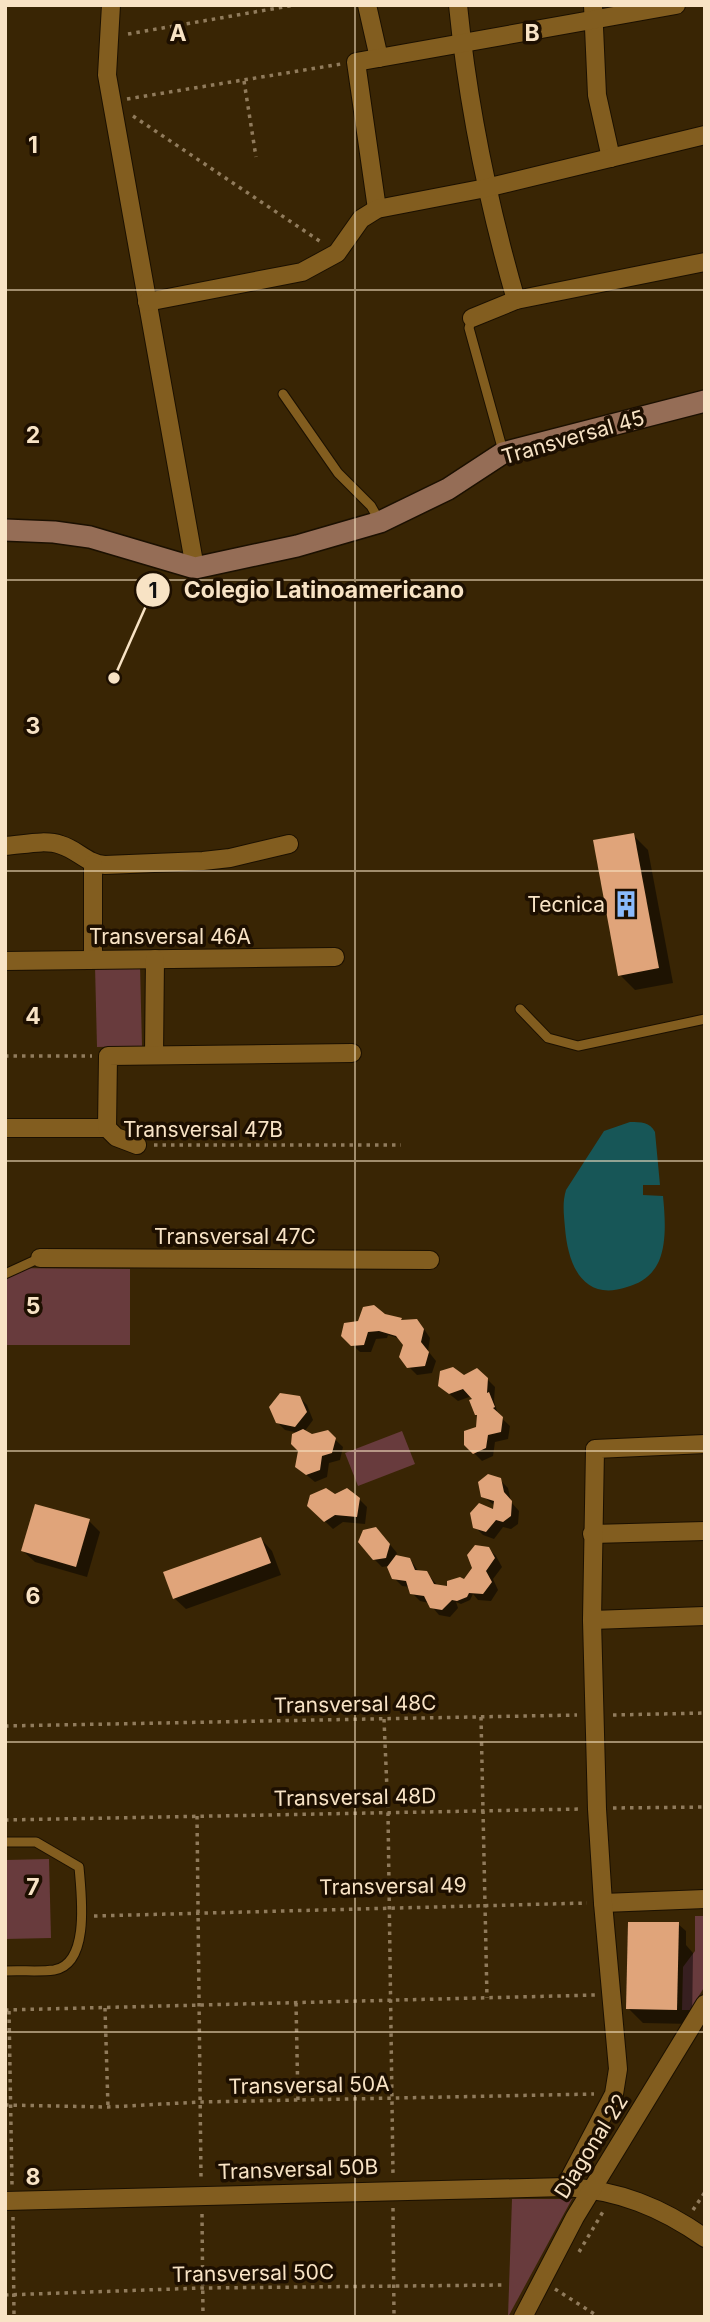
<svg xmlns="http://www.w3.org/2000/svg" width="710" height="2322" viewBox="0 0 710 2322" font-family="Inter,sans-serif">
<style>
.green{fill:#683b3d}
.water{fill:#175657}
.shadow{fill:#0007}
.building{fill:#e0a47a}
.lines{fill:none;stroke-linecap:round;stroke-linejoin:round}
.lane-casing{stroke:#1b1001;stroke-width:11}
.street-casing{stroke:#1b1001;stroke-width:20}
.secondary-casing{stroke:#1b1001;stroke-width:24}
.path{stroke:#907b5c;stroke-width:3.5;stroke-dasharray:3.5 5;stroke-linecap:butt}
.lane{stroke:#825d1f;stroke-width:9}
.street{stroke:#825d1f;stroke-width:18}
.secondary{stroke:#956d56;stroke-width:21}
.grid{fill:none;stroke:#f8e3c5;stroke-width:2;stroke-opacity:0.55}
.labels{text-anchor:middle;dominant-baseline:central;stroke-width:7;stroke-linejoin:round;paint-order:stroke}
.street-label{font-size:21px;fill:#f8e3c5;stroke:#1d0f00}
.poi-label{font-size:21px;fill:#f8e3c5;stroke:#1d0f00;text-anchor:end}
.grid-label{font-size:23px;text-anchor:middle;font-weight:bold;fill:#f8e3c5;stroke:#1d0f00;stroke-width:7;stroke-linejoin:round;paint-order:stroke}
.leader{fill:none;stroke:#f8e3c5;stroke-width:2.5}
.callout-dot{fill:#f8e3c5;stroke:#1d0f00;stroke-width:2.5}
.mark-label{font-size:21px;text-anchor:middle;font-weight:bold;fill:#111}
.callout-label{font-size:23px;text-anchor:middle;font-weight:bold;fill:#f8e3c5;stroke:#1d0f00;stroke-width:7;stroke-linejoin:round;paint-order:stroke}
</style>
<rect width="100%" height="100%" fill="#392504"/>
<g class="green">
<path d="M140,965l2,81 -45,1 -2,-81z"/>
<path d="M5,1268l125,1v76h-125z"/>
<path d="M402,1431l13,33 -57,22 -13,-33z"/>
<path d="M49,1859l2,79 -46,1v-79z"/>
<path d="M695,1916h10v70l-15,24h-8l1,-43 12,-16z"/>
<path d="M512,2199h60l-64,118z"/>
</g>
<path class="water" d="M630,1122c11,0 20,0 25,10l5,53h-17v10l20,1c2,20 4,46 -4,65 -7,15 -18,22 -32,26 -44,15 -59,-22 -62,-59 -1,-13 -3,-25 1,-38l38,-59z"/>
<g class="shadow">
<path d="M633,835l15,15 25,133 -38,7 -15,-15z"/>
<path d="M386,1317l17,5 13,-1 8,8 6,9 -2,13 8,10 -4,12 -15,2 -8,-8 -4,-23 -4,-5 -13,-4 -1,3 -11,1 -5,13h-11l-17,-16z"/>
<path d="M464,1378l23,1 8,8 -1,14 3,10 -2,1 15,14 -2,13 -13,3 -2,14 -11,5 -17,-17 13,-16 1,-12 -4,-17 -3,-3 -14,5 -10,-8z"/>
<path d="M299,1397l8,8 6,15 -9,12 8,4 15,-4 16,15 -3,13 -11,3 -2,14 -12,5 -18,-15 3,-16 -1,-18 -14,-3 -8,-8z"/>
<path d="M500,1480l8,8 3,14 8,9 -1,13 -7,5 -8,-2 -9,12 -11,-4 -8,-8 19,-16 1,-5 -12,-10z"/>
<path d="M335,1495l24,4 8,8 -2,17 -22,-2 -10,7 -24,-23z"/>
<path d="M89,1521l11,11 -13,45 -52,-15 -12,-11z"/>
<path d="M383,1536l14,17 -2,4 15,2 9,13 8,1 11,13 12,2 14,-6 24,-34 8,8 6,11 -9,12 5,11 -7,11 -13,-1 -5,-6 -3,6 -9,4 -5,-2 2,6 -8,9 -11,-2 -10,-12 -9,-2 -8,-8 -2,-6 -8,-1 -8,-8 -6,-12 -6,1 -8,-8z"/>
<path d="M261,1539l11,12 9,24 -95,34 -12,-11z"/>
<path d="M678,1924l8,7v14l7,8 -1,71 -49,-1 -15,-15z"/>
</g>
<g class="building">
<path d="M634,833l25,135 -41,8 -25,-136z"/>
<path d="M374,1305l11,9 17,4 -1,2 16,-1 7,10 -3,13 8,10 -4,14 -18,2 -8,-11 4,-12 -7,-9 -17,-5 -11,1 -4,13 -13,1 -10,-10 3,-13 14,-2 5,-14z"/>
<path d="M453,1367l11,8 13,-7 11,10 -1,15 2,-1 6,15 -2,1 10,9 -2,15 -13,3 -2,13 -13,6 -9,-9v-14l12,-4 1,-12h-2l-6,-15 3,-1 -9,-10 -14,5 -11,-8 2,-15z"/>
<path d="M280,1393l20,3 7,16 -12,15 -19,-4 -7,-16z"/>
<path d="M303,1429l9,5 16,-4 8,8 -4,15 -10,3 -2,14 -14,5 -11,-8 3,-16 -7,-7 1,-10z"/>
<path d="M488,1474l13,4 3,14 8,9 -1,15 -8,6 -7,-2 -10,12 -13,-4 -3,-15 9,-10 14,6 1,-8 -13,-4 -3,-15z"/>
<path d="M326,1488l9,6 12,-6 13,10 -3,19 -22,-2 -11,7 -17,-16 3,-11z"/>
<path d="M35,1504l55,15 -14,48 -55,-16z"/>
<path d="M376,1527l14,17 -4,14 -13,2 -15,-18 5,-12z"/>
<path d="M261,1537l10,26 -98,36 -10,-27z"/>
<path d="M475,1545l14,2 6,11 -9,13 6,11 -9,12 -14,-1 -2,4 -10,4 -5,-1 -10,10 -12,-2 -6,-12 -14,-2 -4,-13 -14,-2 -5,-12 9,-12 14,3 5,12 12,1 7,13 13,2v-5l13,-4 4,2 8,-11 -5,-13z"/>
<path d="M628,1922h51l-2,88 -51,-1z"/>
</g>
<g class="lines">
<defs>
<g id="lane">
<path d="M472,318l-3,10 34,123"/>
<path d="M283,394l55,79 33,33 8,14"/>
<path d="M520,1009l28,29 30,8 127,-27"/>
<path d="M5,1274l35,-16"/>
<path d="M5,1842h31l43,25c2,25 12,97 -25,103 -15,2 -33,0 -49,1"/>
</g>
<g id="street">
<path d="M111,5l-4,70 88,493"/>
<path d="M367,5l12,53"/>
<path d="M458,5c10,101 30,198 58,295"/>
<path d="M593,5l4,90 14,63"/>
<path d="M377,209l-21,-147 320,-57"/>
<path d="M147,302l155,-30 35,-19 24,-34 16,-10 109,-21 219,-53"/>
<path d="M472,318l44,-18 189,-38"/>
<path d="M5,846c17,-1 40,-7 56,-1 17,5 26,19 44,20l98,-4 27,-3 59,-14"/>
<path d="M93,864v95"/>
<path d="M5,961l330,-4"/>
<path d="M154,1055l1,-96"/>
<path d="M5,1128h102"/>
<path d="M137,1145l-21,-8 -9,-9 1,-72 244,-3"/>
<path d="M40,1258l390,2"/>
<path d="M592,1534l113,-3"/>
<path d="M592,1620l113,-4"/>
<path d="M603,1903l102,-4"/>
<path d="M565,2187l49,-93 4,-25 -15,-166 -6,-94 -5,-189 3,-171 110,-5"/>
<path d="M5,2201l560,-14c53,3 96,20 140,51"/>
<path d="M523,2317l52,-100 130,-213"/>
</g>
<path id="secondary" d="M5,530l49,2 36,5 105,31 102,-22 83,-24 68,-33 55,-36 202,-52"/>
</defs>
<use href="#lane" class="lane-casing"/>
<use href="#street" class="street-casing"/>
<use href="#secondary" class="secondary-casing"/>
<g class="path">
<path d="M128,34l167,-29"/>
<path d="M244,81l12,76"/>
<path d="M127,99l214,-35"/>
<path d="M133,116l188,126"/>
<path d="M5,1056h87"/>
<path d="M154,1145h247"/>
<path d="M613,1715l92,-2"/>
<path d="M481,1717l6,281"/>
<path d="M384,1719l4,94 5,362"/>
<path d="M5,1726l572,-11"/>
<path d="M613,1808l92,-1"/>
<path d="M197,1816l4,362"/>
<path d="M5,1820l576,-11"/>
<path d="M94,1916l493,-13"/>
<path d="M296,2003l2,98"/>
<path d="M105,2008l3,99"/>
<path d="M5,2010l591,-15"/>
<path d="M9,2011l3,174"/>
<path d="M5,2105l103,2 92,-5 394,-8"/>
<path d="M393,2208l1,109"/>
<path d="M693,2210l12,-18"/>
<path d="M202,2214l1,103"/>
<path d="M13,2217l1,100"/>
<path d="M579,2252l25,-42"/>
<path d="M555,2289l44,28"/>
<path d="M5,2295l197,-7 300,-3"/>
</g>
<use href="#lane" class="lane"/>
<use href="#street" class="street"/>
<use href="#secondary" class="secondary"/>
</g>
<path class="grid" d="M355,5v2312M5,290h700M5,580h700M5,871h700M5,1161h700M5,1451h700M5,1742h700M5,2032h700"/>
<defs>
<symbol id="building-bare" viewBox="-9 -9 18 18"><path d="M-4-6H4V6H1V3H-1V6H-4ZM-2.5-4.3h1.7v1.8h-1.7ZM.8-4.3h1.7v1.8H.8ZM-2.5-1h1.7V.8h-1.7ZM.8-1h1.7V.8H.8Z" fill="#8abafc" stroke="#1d0f00" stroke-width="2.5" paint-order="stroke"/></symbol>
</defs>
<g fill-rule="evenodd">
<use href="#building-bare" x="607" y="885" width="38" height="38"/>
</g>
<g class="labels">
<g class="street-label">
<text transform="translate(573 437) rotate(-16)">Transversal 45</text>
<text x="170" y="936">Transversal 46A</text>
<text x="203" y="1129">Transversal 47B</text>
<text x="235" y="1236">Transversal 47C</text>
<text transform="translate(355 1704) rotate(-1)">Transversal 48C</text>
<text transform="translate(355 1797) rotate(-1)">Transversal 48D</text>
<text transform="translate(393 1886) rotate(-1)">Transversal 49</text>
<text transform="translate(309 2085) rotate(-1)">Transversal 50A</text>
<text transform="translate(591 2146) rotate(-58)">Diagonal 22</text>
<text transform="translate(298 2169) rotate(-2)">Transversal 50B</text>
<text transform="translate(253 2273) rotate(-1)">Transversal 50C</text>
</g>
<g class="poi-label">
<text x="605" y="904">Tecnica</text>
</g>
</g>
<g class="grid-label">
<text x="178" y="41">A</text>
<text x="532" y="41">B</text>
<text x="33" y="153">1</text>
<text x="33" y="443">2</text>
<text x="33" y="734">3</text>
<text x="33" y="1024">4</text>
<text x="33" y="1314">5</text>
<text x="33" y="1604">6</text>
<text x="33" y="1895">7</text>
<text x="33" y="2185">8</text>
</g>
<path class="leader" d="M114 678L153 590"/>
<g class="callout-dot">
<circle cx="114" cy="678" r="7"/>
<circle cx="153" cy="590" r="18"/>
</g>
<g class="mark-label">
<text x="153" y="598">1</text>
</g>
<g class="callout-label">
<text x="324" y="598">Colegio Latinoamericano</text>
</g>
<rect width="710" height="2322" fill="none" stroke="#f8e3c5" stroke-width="14"/>
</svg>
